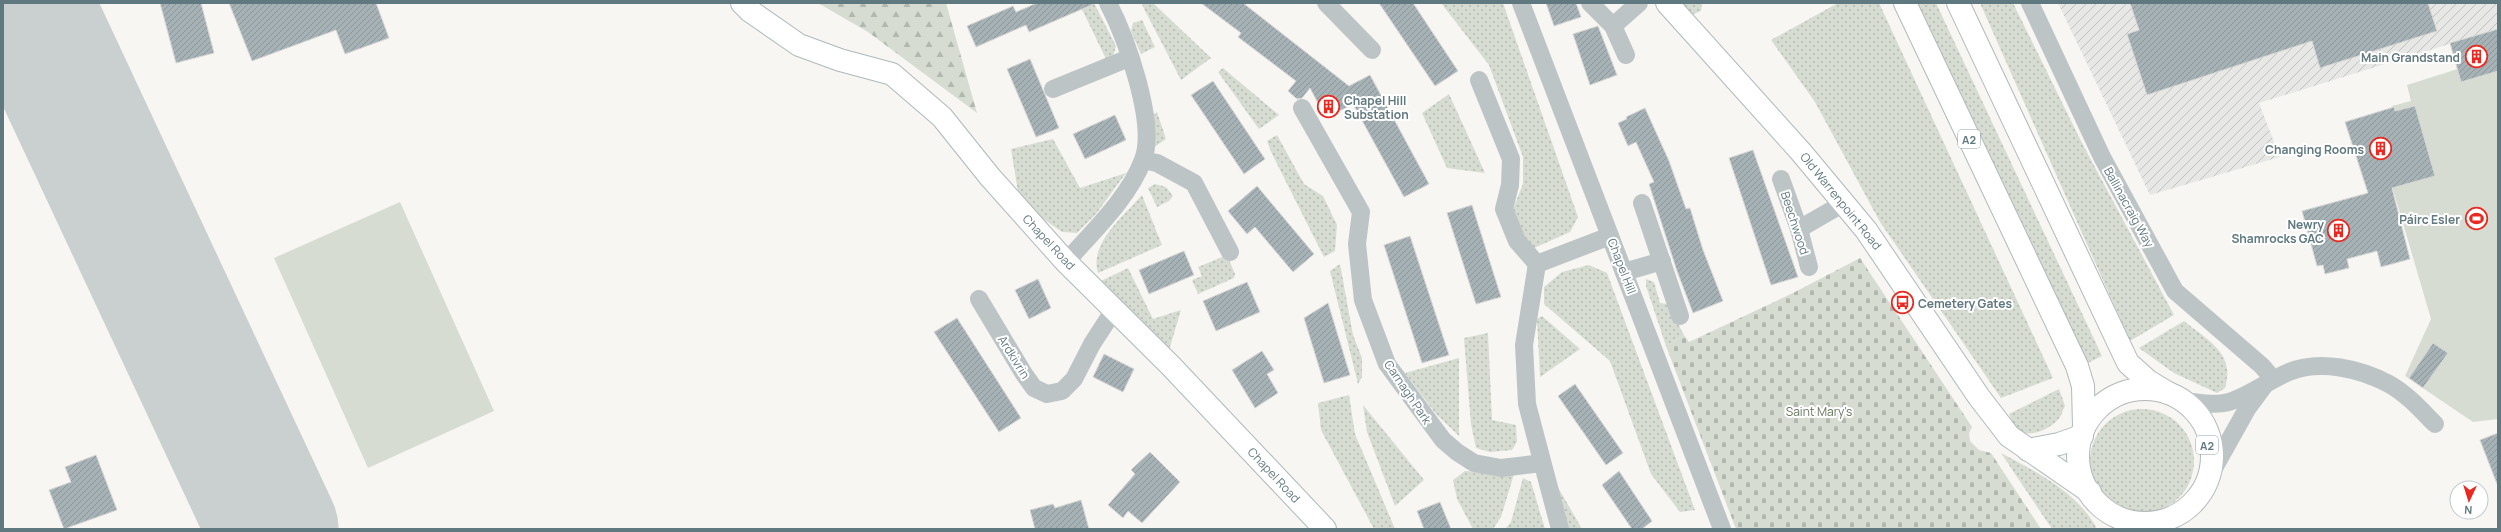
<svg xmlns="http://www.w3.org/2000/svg" width="2501" height="532" viewBox="0 0 2501 532" font-family="Manrope,sans-serif">
<style>
.industrial{fill:url(#industrial-furrows)}
.grass{fill:url(#grass-dots)}
.forest{fill:url(#forest-firs)}
.cemetery{fill:url(#cemetery-stones)}
.garden{fill:#d7dcd2}
.lines{fill:none;stroke-linecap:round;stroke-linejoin:round}
.taxiway{stroke:#cacfd0;stroke-width:52}
.runway{stroke:#cacfd0;stroke-width:131}
.building{fill:url(#building-hatch);stroke:#d8d7d5}
.secondary-casing{stroke:#afb8bb;stroke-width:24}
.highway-casing{stroke:#b2b8ba;stroke-width:24}
.street{stroke:#bdc4c6;stroke-width:18}
.secondary{stroke:#fff;stroke-width:22}
.highway{stroke:#fff;stroke-width:22}
.labels{text-anchor:middle;dominant-baseline:central;stroke-width:4;stroke-linejoin:round;paint-order:stroke}
.shield{fill:#fff;stroke:#90a0a5;stroke-width:1}
.shield-label{font-size:11px;font-weight:bold;fill:#60787f}
.poi-label{font-size:12px;font-weight:bold;fill:#60787f;stroke:#fff;text-anchor:end}
.street-label{font-size:12px;fill:#60787f;stroke:#fff}
.park-label{font-size:12px;fill:#68775f;stroke:#fff}
</style>
<defs>
<pattern id="industrial-furrows" width="10" height="10" patternUnits="userSpaceOnUse"><rect width="10" height="10" fill="#e7e8e6"/><path d="M-1 1l2-2M0 10L10 0M9 11l2-2" fill="none" stroke="#bfc1c0"/></pattern>
<pattern id="grass-dots" width="8" height="8" patternUnits="userSpaceOnUse"><rect width="8" height="8" fill="#d7dcd2"/><path d="M2 2h.1M6 6h.1" fill="none" stroke="#b2b7b0" stroke-width="1.8" stroke-linecap="round"/></pattern>
<pattern id="forest-firs" width="22" height="20" patternUnits="userSpaceOnUse"><rect width="22" height="20" fill="#d7dcd2"/><path d="M5 1l3.5 6h-7zM16 11l3.5 6h-7z" fill="#b2b7b0"/></pattern>
<pattern id="cemetery-stones" width="16" height="16" patternUnits="userSpaceOnUse"><rect width="16" height="16" fill="#d7dcd2"/><path d="M2 7V4a2 2 0 0 1 4 0v3zM10 15v-3a2 2 0 0 1 4 0v3z" fill="#b2b7b0"/></pattern>
<pattern id="building-hatch" width="6" height="6" patternUnits="userSpaceOnUse"><rect width="6" height="6" fill="#a6b2b5"/><path d="M-1 1l2-2M0 6l6-6M5 7l2-2" fill="none" stroke="#8b9698"/></pattern>
</defs>
<rect width="100%" height="100%" fill="#f7f6f3"/>
<path class="industrial" d="M2058,3h440v26l-239,74 21,54 -130,38z"/>
<g class="grass">
<path d="M1079,3h15l22,43 -3,10 -7,3z"/>
<path d="M1141,3h12l58,55 -30,22z"/>
<path d="M1441,3h62l75,214 -8,15 -38,17 -13,-21 -6,-19 10,-25v-27l-34,-92z"/>
<path d="M1680,3h22l-1,8 -10,4z"/>
<path d="M1838,3h41l174,375 -52,20 -121,-176 -65,-120 -44,-62z"/>
<path d="M1917,3h19l166,353 -16,8z"/>
<path d="M1980,3h33l69,140 92,172 -44,26z"/>
<path d="M1142,20l13,27 -14,7 -10,-23 2,-8z"/>
<path d="M1223,68l56,47 -20,14 -41,-57z"/>
<path d="M1449,94l36,79 -38,-5 -25,-55z"/>
<path d="M1157,112l9,27 -13,9v-33z"/>
<path d="M1277,135l27,49 19,12 14,29 -2,26 -11,6 -52,-103 -5,-13z"/>
<path d="M1053,139l27,49 46,-15 -30,41 -19,19 -15,-1 -30,-21 -13,-13 -8,-49z"/>
<path d="M1155,184l11,3 7,9 -4,5 -12,6 -9,-19z"/>
<path d="M1142,195l20,50 -64,28c-9,-30 26,-57 44,-78z"/>
<path d="M1227,255l8,19 -1,4 -36,16 -6,-14 10,-4 -4,-9z"/>
<path d="M1340,264l13,71 9,23v19l-4,7 -28,-113z"/>
<path d="M1589,265l18,8 88,237 -15,2 -29,-38 -41,-113 -66,-57v-17l18,-15z"/>
<path d="M1128,268l25,51 28,-9 -12,40 -68,-69z"/>
<path d="M1646,279l8,3 6,21 8,1 16,31 -18,11 -20,-60z"/>
<path d="M1542,316l38,33 -40,28 -3,-58z"/>
<path d="M2184,321c23,19 52,32 41,67l-8,5 -43,-20 -35,-25z"/>
<path d="M1488,333l4,87 24,5 1,17 -5,8 -22,2 -14,-4 -5,-24 -7,-86z"/>
<path d="M1459,358v78l-23,-22 -31,-41z"/>
<path d="M2059,389l6,17c-2,3 -3,8 -5,11 -7,11 -33,24 -44,11 -3,-4 -5,-10 -7,-14z"/>
<path d="M1349,395l6,39 40,95h-21l-53,-99 -3,-27z"/>
<path d="M1363,405l61,75 -29,26 -28,-74z"/>
<circle cx="2142" cy="461" r="52"/>
<path d="M2001,453c34,18 78,40 96,76h-45z"/>
<path d="M1465,471l49,3 -13,43 -8,12h-20l-16,-30 -4,-19z"/>
<path d="M1552,477l30,52h-15z"/>
<path d="M1523,478l8,4 14,47h-40l6,-7z"/>
</g>
<path class="forest" d="M818,3h128l31,110 -109,-81z"/>
<path class="cemetery" d="M1860,258l112,169 -3,6 1,8 9,9 12,3 50,76h-305l-70,-183 18,-11 5,7 104,-49z"/>
<g class="garden">
<path d="M2498,29v390l-25,3 -68,-46 26,-57 -39,-133 20,-5 -20,-75 19,-5 -4,-16 57,-18 -14,-24z"/>
<path d="M400,202l94,209 -126,57 -94,-210z"/>
</g>
<g class="lines">
<path class="taxiway" d="M3,64l43,-19"/>
<path class="runway" d="M27,3l246,526"/>
</g>
<g class="building">
<path d="M160,3h41l13,50 -38,10z"/>
<path d="M229,3h147l13,35 -44,16 -9,-24 -84,31z"/>
<path d="M1037,3h59l-67,29 -3,-7 -50,22 -9,-21 46,-20 3,6z"/>
<path d="M1201,3h42l106,83 21,-11 59,109 -25,13 -51,-93 -27,14 -16,-30 -8,10 -5,1 -9,-8 8,-10 -58,-44 3,-4z"/>
<path d="M1379,3h34l45,68 -23,15z"/>
<path d="M1546,3h30l5,14 -27,9z"/>
<path d="M2130,3h298l9,28 -117,37 -8,-27 -165,54 -20,-61 12,-4z"/>
<path d="M1598,26l19,49 -27,10 -17,-51z"/>
<path d="M2498,29v42l-37,11 -11,-39z"/>
<path d="M1030,59l29,69 -23,9 -29,-68z"/>
<path d="M1213,81l52,78 -21,15 -53,-79z"/>
<path d="M2415,106l20,70 -43,12 18,71 -29,8 -4,-16 -30,8 2,9 -24,6 -2,-9 -6,1 -15,-55 66,-18 -23,-71 49,-15 1,4z"/>
<path d="M1645,108l24,53 17,48 4,-1 13,42 20,51 -30,12 -16,-42 -28,-87 5,-2 -18,-40 -8,4 -10,-23 9,-4 -1,-2z"/>
<path d="M1115,115l11,25 -41,19 -12,-25z"/>
<path d="M1753,150l45,127 -27,8 -42,-127z"/>
<path d="M1257,186l57,68 -21,18 -38,-45 -8,7 -19,-23z"/>
<path d="M1472,205l29,92 -25,7 -29,-91z"/>
<path d="M1410,236l39,119 -27,8 -38,-118z"/>
<path d="M1184,251l10,24 -45,19 -10,-24z"/>
<path d="M1038,279l13,29 -22,11 -14,-29z"/>
<path d="M1247,282l13,30 -44,19 -13,-30z"/>
<path d="M1328,303l22,72 -26,8 -20,-65z"/>
<path d="M957,318l64,100 -22,14 -65,-100z"/>
<path d="M2433,343l15,10 -25,35 -14,-10z"/>
<path d="M1262,351l12,19 -7,4 11,19 -23,15 -23,-38z"/>
<path d="M1104,354l30,15 -11,23 -30,-15z"/>
<path d="M1575,384l48,69 -17,12 -48,-69z"/>
<path d="M2498,433v50l-1,1 -17,-44z"/>
<path d="M1150,452l30,30 -38,41 -14,-12 -5,7 -15,-13 27,-31 -4,-4z"/>
<path d="M96,455l21,55 -53,19 -15,-39 22,-8 -6,-15z"/>
<path d="M1619,471l33,50 -10,8h-10l-30,-44z"/>
<path d="M1081,500l8,29h-54l-5,-19 23,-6 2,4z"/>
<path d="M1440,502l11,27h-27l-7,-18z"/>
</g>
<g class="lines">
<defs>
<g id="secondary">
<path d="M742,3l8,8 49,34 41,15 52,14 50,43 48,60 76,85 105,104 154,163"/>
<path d="M1667,3l134,149 65,78 113,167 30,39 81,56"/>
<path d="M2028,450l31,-6 23,-8"/>
</g>
<g id="highway">
<path d="M1905,3l172,363 6,20 1,41"/>
<path d="M1958,3l170,360 20,18 20,12"/>
<circle cx="2145" cy="456" r="67"/>
</g>
</defs>
<use href="#secondary" class="secondary-casing"/>
<use href="#highway" class="highway-casing"/>
<g class="street">
<path d="M1326,3l46,47"/>
<path d="M1521,3l201,526"/>
<path d="M1590,3l23,23 13,29"/>
<path d="M2030,3l72,154 73,134 87,75 11,13"/>
<path d="M1613,26l26,-23"/>
<path d="M1479,80l32,79 -1,26 -6,24 13,32 20,23"/>
<path d="M1053,89l76,-31"/>
<path d="M1302,108l59,104 -4,32 6,56 24,64 56,76 14,12 17,11 27,5 41,-5"/>
<path d="M1143,160l14,3 37,20 36,69"/>
<path d="M1781,179l18,50 10,38"/>
<path d="M1642,203l38,113"/>
<path d="M1799,229l45,-26"/>
<path d="M1066,262c27,-31 62,-63 77,-102 14,-36 -17,-123 -35,-157"/>
<path d="M1624,272l38,-11"/>
<path d="M979,299l45,75 10,14 13,6 15,-3 12,-12 18,-35 22,-34"/>
<path d="M2184,401c15,2 33,5 48,0 20,-7 38,-21 57,-29 31,-13 72,-3 100,12 18,10 32,26 46,40"/>
<path d="M2210,475l37,-66 17,-23"/>
<path d="M1560,529l-33,-125 -3,-59 13,-81 73,-28"/>
</g>
<use href="#secondary" class="secondary"/>
<use href="#highway" class="highway"/>
</g>
<defs>
<symbol id="building-ring" viewBox="-11 -11 22 22"><circle r="9.5" fill="#fff" stroke="#eb281f" stroke-width="1.5"/><path d="M-4-6H4V6H1V3H-1V6H-4ZM-2.5-4.3h1.7v1.8h-1.7ZM.8-4.3h1.7v1.8H.8ZM-2.5-1h1.7V.8h-1.7ZM.8-1h1.7V.8H.8Z" fill="#eb281f"/></symbol>
<symbol id="stadium-ring" viewBox="-11 -11 22 22"><circle r="9.5" fill="#fff" stroke="#eb281f" stroke-width="1.5"/><path d="M0-5a6.5 5 0 1 0 0 10a6.5 5 0 1 0 0-10ZM-3.5-1.8h7v3.6h-7Z" fill="#eb281f"/></symbol>
<symbol id="bus-ring" viewBox="-11 -11 22 22"><circle r="9.5" fill="#fff" stroke="#eb281f" stroke-width="1.5"/><path d="M-5-6H5V4H4V6H2V4H-2V6H-4V4H-5ZM-3.5-4V0h7V-4ZM-3.5 1.2v1.5H-2V1.2ZM2 1.2v1.5H3.5V1.2Z" fill="#eb281f"/></symbol>
</defs>
<g fill-rule="evenodd">
<use href="#building-ring" x="2464" y="44" width="25" height="25"/>
<use href="#building-ring" x="1316" y="94" width="25" height="25"/>
<use href="#building-ring" x="2368" y="136" width="25" height="25"/>
<use href="#stadium-ring" x="2464" y="206" width="25" height="25"/>
<use href="#building-ring" x="2326" y="218" width="25" height="25"/>
<use href="#bus-ring" x="1890" y="290" width="25" height="25"/>
</g>
<g class="labels">
<g class="shield">
<rect x="1958" y="130" width="22" height="18" rx="3"/>
<rect x="2196" y="436" width="22" height="18" rx="3"/>
</g>
<g class="shield-label">
<text x="1969" y="139">A2</text>
<text x="2207" y="445">A2</text>
</g>
<g class="poi-label">
<text x="2460" y="57">Main Grandstand</text>
<text x="1344" y="100" text-anchor="start">Chapel Hill<tspan x="1344" dy="14">Substation</tspan></text>
<text x="2364" y="149">Changing Rooms</text>
<text x="2460" y="219">Páirc Esler</text>
<text x="2324" y="224">Newry<tspan x="2324" dy="14">Shamrocks GAC</tspan></text>
<text x="1918" y="303" text-anchor="start">Cemetery Gates</text>
</g>
<g class="street-label">
<text transform="translate(1841 201) rotate(51)">Old Warrenpoint Road</text>
<text transform="translate(2129 207) rotate(61)">Ballinacraig Way</text>
<text transform="translate(1795 223) rotate(72)">Beechwood</text>
<text transform="translate(1049 242) rotate(47)">Chapel Road</text>
<text transform="translate(1622 266) rotate(69)">Chapel Hill</text>
<text transform="translate(1014 357) rotate(58)">Ardkivrin</text>
<text transform="translate(1408 392) rotate(56)">Carnagh Park</text>
<text transform="translate(1274 475) rotate(47)">Chapel Road</text>
</g>
<g class="park-label">
<text x="1819" y="411">Saint Mary's</text>
</g>
</g>
<rect width="2501" height="532" fill="none" stroke="#60787f" stroke-width="8"/>
<g transform="translate(2469 500) rotate(184)"><circle r="19" fill="#ffffff" stroke="#bfc9cc"/>
<path d="M0-3L7 15L0 10L-7 15Z" fill="#eb281f"/>
<text y="-6" font-size="11" font-weight="bold" text-anchor="middle" fill="#60787f">N</text>
</g>
</svg>
